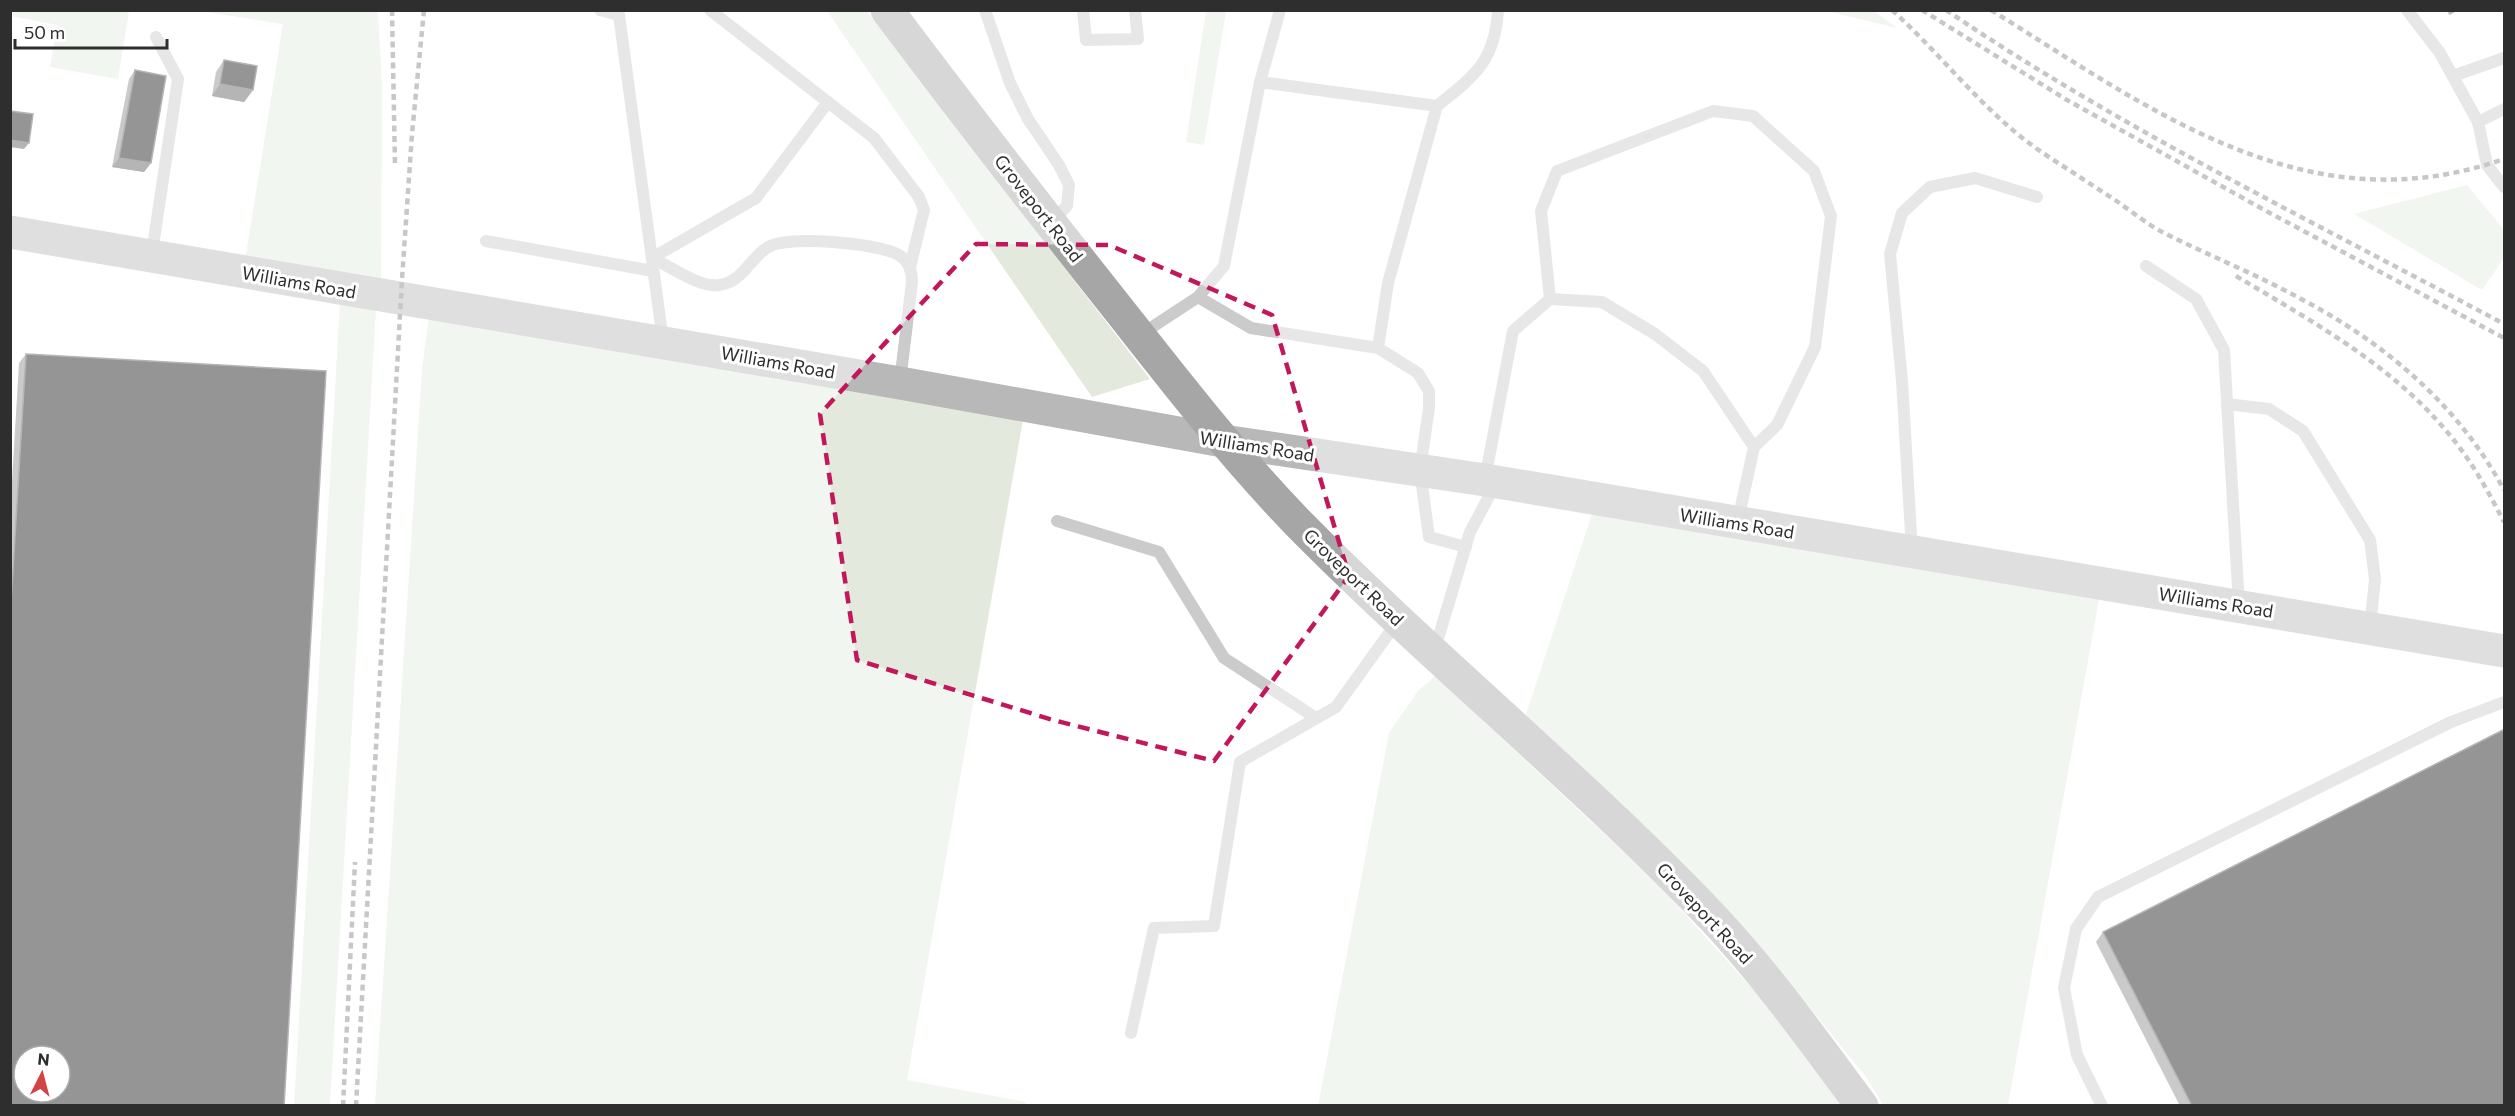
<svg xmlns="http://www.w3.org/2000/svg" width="2515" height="1116" viewBox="0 0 2515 1116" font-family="Commissioner,sans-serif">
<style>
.green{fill:#e3eadd}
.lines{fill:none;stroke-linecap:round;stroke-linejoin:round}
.lane{stroke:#cbcbcb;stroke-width:12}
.secondary{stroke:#b8b8b8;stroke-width:33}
.primary{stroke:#a6a6a6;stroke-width:33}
.rail{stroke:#838383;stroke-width:4.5;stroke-dasharray:6 4.5;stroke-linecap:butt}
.wall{fill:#8a8a8a}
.shaded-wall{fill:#5b5b5b}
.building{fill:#151515;stroke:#5b5b5b;stroke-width:1.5;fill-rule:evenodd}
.marked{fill:none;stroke:#c2185b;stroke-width:4.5;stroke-dasharray:12 8;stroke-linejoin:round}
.labels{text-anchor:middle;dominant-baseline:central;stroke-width:6;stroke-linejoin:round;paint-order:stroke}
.street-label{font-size:18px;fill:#2e2e2e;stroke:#fff}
</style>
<rect width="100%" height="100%" fill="#fff"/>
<g class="green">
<path d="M10,11h119l-11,68 -68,-12 7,-42 -46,-9z"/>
<path d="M199,11h179l4,75 -1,197 -136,-22 38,-237z"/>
<path d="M827,11h40l283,368 -58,18z"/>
<path d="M1206,11h20l-22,134 -18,-3z"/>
<path d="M1826,11h48l23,17z"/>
<path d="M2467,185l37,45v28l-22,32 -128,-76z"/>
<path d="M340,302l36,7 -46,796 -36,1z"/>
<path d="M429,315l595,99 -117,666 119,22 -1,3 -650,1 47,-736z"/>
<path d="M1594,508l506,86 -92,511h-125l-16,-27 -91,-112 -251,-249z"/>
<path d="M1435,676l220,205 114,126 72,98 -523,1 71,-373 29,-42z"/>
</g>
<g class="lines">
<g class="lane">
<path d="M600,10l19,5 44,326"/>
<path d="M710,10l164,128 45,59 5,13 -14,57"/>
<path d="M985,10l25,73 18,36 31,46 10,20 -2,21 -16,16"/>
<path d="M1083,10l3,30 52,-1 -3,-29"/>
<path d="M2407,10l33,43 38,69 9,43 17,22"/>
<path d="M2453,76l51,-18"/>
<path d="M1260,82l20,-72"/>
<path d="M1437,106c37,-30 58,-44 61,-96"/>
<path d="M2478,122l26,-13"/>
<path d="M486,241l167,30"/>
<path d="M152,253l26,-174 -22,-42"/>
<path d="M652,258c17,8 48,30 67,27 24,-3 30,-26 49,-38 20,-12 110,-4 131,8 10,6 13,16 13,27l-12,100"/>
<path d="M652,258l104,-60 72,-96"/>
<path d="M2146,266l50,33 28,51 15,255"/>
<path d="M1198,297l53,31 127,20 40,25 11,18v17l-9,62 9,67 37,10"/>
<path d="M1550,299l-9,-88 16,-40 156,-60 40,5 61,55 17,45 -16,131 -38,78 -23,22"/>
<path d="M1140,335l58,-38 26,-31 36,-184 177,24 -49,177 -10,65"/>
<path d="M2227,404l42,5 34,22 67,109 5,39 -5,49"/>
<path d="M1485,479l28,-148 37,-32 52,3 53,32 48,37 51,76 -16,73"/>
<path d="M1057,521l102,31 65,106 92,60"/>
<path d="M1912,551l-10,-170 -12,-127 12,-41 28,-26 45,-9 62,19"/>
<path d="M1435,649l35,-117 26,-49"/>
<path d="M1131,1033l23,-105 60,-2 26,-164 96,-55 61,-85"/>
<path d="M2102,1106l-25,-51 -13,-67 12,-59 22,-32 353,-175 53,-20"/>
</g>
<path class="secondary" d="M10,232l890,151 323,58 262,39 1019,171"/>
<path class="primary" d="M887,10c79,105 159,208 240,310 55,70 109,139 171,203 135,137 285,258 417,397 54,58 100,123 147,186"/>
<g class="rail">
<path d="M392,10l3,155"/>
<path d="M1892,10c52,47 93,104 151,143 24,16 48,31 72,47 16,11 32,24 49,33 46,23 94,42 139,67 83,44 156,106 201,190"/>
<path d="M1922,10l145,90 201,112 236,126"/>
<path d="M1946,10c175,119 372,214 558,314"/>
<path d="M1991,10c161,100 315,218 513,149"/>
<path d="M2236,276c84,50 171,97 229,179 15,21 27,44 39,67"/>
<path d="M343,1106l12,-244"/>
<path d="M356,1106l46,-827 10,-145 12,-124"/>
</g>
</g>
<g class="wall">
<path d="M2447,10h11l-9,5z"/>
<path d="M224,60l29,30 -9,12 -32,-6 4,-24z"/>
<path d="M135,70l16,93 -7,9 -32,-5 17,-88z"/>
<path d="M26,354l-16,752v-591l9,-152z"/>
<path d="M2103,932l402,174h-325l-84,-164z"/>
</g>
<g class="shaded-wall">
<path d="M2452,10h6l-9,5z"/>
<path d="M220,84l33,6 -9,12 -32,-6z"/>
<path d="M10,140l19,3 -5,6 -14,-2z"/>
<path d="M119,158l32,5 -7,9 -32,-5z"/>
</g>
<g class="building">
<path d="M224,60l33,6 -4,24 -33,-6z"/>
<path d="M135,70l31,6 -15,87 -32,-5z"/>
<path d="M10,111l23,3 -4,29 -19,-3z"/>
<path d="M26,354l300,17 -42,735h-274v-486zM24,1056h36v36h-36z"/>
<path d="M2505,729v377h-313l-89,-174z"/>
</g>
<path d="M0 0H2515V1116H0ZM976,244l133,1 163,70 77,261 -135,185 -161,-41 -196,-60 -37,-246z" fill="#fff" fill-opacity=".55" fill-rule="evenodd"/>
<path class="marked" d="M976,244l133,1 163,70 77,261 -135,185 -161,-41 -196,-60 -37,-246z"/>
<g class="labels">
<g class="street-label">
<text transform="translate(1039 208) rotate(52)">Groveport Road</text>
<text transform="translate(299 282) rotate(10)">Williams Road</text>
<text transform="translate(778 362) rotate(10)">Williams Road</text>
<text transform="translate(1257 446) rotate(9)">Williams Road</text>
<text transform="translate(1737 523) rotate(9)">Williams Road</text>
<text transform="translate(1354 577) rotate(44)">Groveport Road</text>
<text transform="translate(2216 602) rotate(9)">Williams Road</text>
<text transform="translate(1705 913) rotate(47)">Groveport Road</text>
</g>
</g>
<rect width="2515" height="1116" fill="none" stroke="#2e2e2e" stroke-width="24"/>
<g transform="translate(42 1074) rotate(6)"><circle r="28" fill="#ffffff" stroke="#ababab" stroke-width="1.5"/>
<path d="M0-4.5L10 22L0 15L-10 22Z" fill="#d24346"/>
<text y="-9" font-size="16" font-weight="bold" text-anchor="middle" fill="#2e2e2e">N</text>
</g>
<path d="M15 39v9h152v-9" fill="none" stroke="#2e2e2e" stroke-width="3"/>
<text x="24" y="39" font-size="18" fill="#2e2e2e" stroke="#ffffff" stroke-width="4.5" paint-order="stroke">50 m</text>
</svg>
